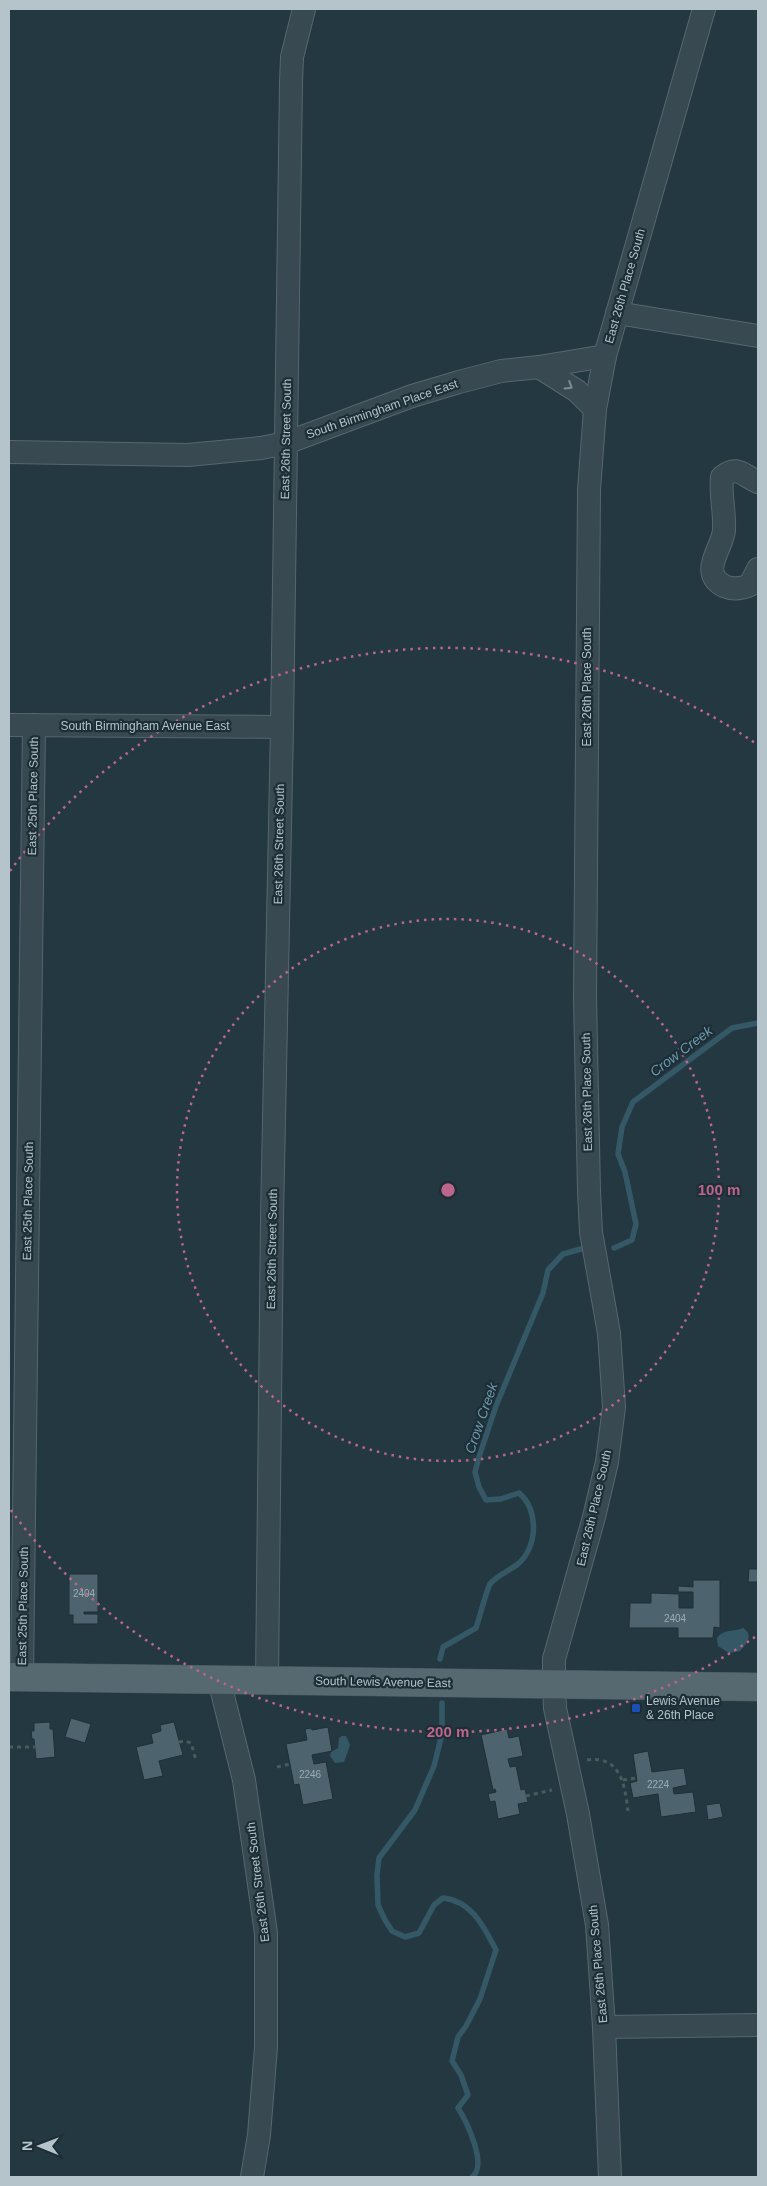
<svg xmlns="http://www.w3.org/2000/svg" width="767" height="2186" viewBox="0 0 767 2186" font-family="Arial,sans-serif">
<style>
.water{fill:#355867}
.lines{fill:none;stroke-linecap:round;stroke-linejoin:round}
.stream{stroke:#355867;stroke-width:5.5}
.building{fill:#4d636d;stroke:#1f3038}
.minor-casing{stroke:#56676e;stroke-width:24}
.major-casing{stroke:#45555d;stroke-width:29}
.path{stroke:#445e5a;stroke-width:3;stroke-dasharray:4 4;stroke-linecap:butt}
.minor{stroke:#384951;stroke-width:22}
.major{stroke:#566971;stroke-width:28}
.oneway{stroke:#7d8d94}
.ring{fill:none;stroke:#bc658d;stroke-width:2.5;stroke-dasharray:2.5 5}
.transit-dot{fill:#1a4fb4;stroke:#1d2e36;stroke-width:2}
.labels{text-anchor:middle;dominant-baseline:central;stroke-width:4.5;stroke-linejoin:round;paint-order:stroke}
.number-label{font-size:10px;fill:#9bacb4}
.street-label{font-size:12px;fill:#b5c4cb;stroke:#1d2e36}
.poi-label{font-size:12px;fill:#b5c4cb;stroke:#1d2e36;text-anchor:start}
.water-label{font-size:14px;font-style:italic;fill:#6d99ac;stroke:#1d2e36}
.centre{fill:#bc658d;stroke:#1d2e36;stroke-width:2.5}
.ring-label{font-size:15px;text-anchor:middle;font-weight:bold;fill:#bc658d;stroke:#1d2e36;stroke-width:4.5;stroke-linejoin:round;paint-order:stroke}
</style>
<rect width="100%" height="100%" fill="#243842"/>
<g class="water">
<path d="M743,1628c11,7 4,15 -3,23l-11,2 -11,-7 -1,-8c6,-9 17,-6 26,-10z"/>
<path d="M342,1736h4l4,9 -6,17 -9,1 -5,-7 1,-4 7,-4 1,-10z"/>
</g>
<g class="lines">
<g class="stream">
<path d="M614,1248l18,-8 4,-16 -11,-52 -7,-18 4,-27 11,-25 99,-74 26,-5"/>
<path d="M440,1659l3,-12 33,-19c3,-9 11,-39 14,-44 7,-9 19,-13 28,-20 20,-17 21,-55 1,-71l-18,6 -15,1 -7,-13 -4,-15 4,-15 17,-51 47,-113 5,-23 15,-16 25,-7"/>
<path d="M442,1703v31l-8,32 -19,44 -36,48 -2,17 1,30 7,15 7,11 13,6 14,-4 15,-28 9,-7c29,3 41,29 53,52l-16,49 -14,27 -8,11 -6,24 9,14 7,20 -10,13c9,14 30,58 14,69"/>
</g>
</g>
<g class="building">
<path d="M749,1569h9v13h-10z"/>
<path d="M69,1574h29v38h-14v2h14v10h-25v-9h-4z"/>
<path d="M693,1580h27v48l-6,-1 -1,11h-35v-10h-49l1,-25h21v-10l28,1v14h14v-16h-15v-6l15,1z"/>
<path d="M71,1718l20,6 -6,19 -20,-6z"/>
<path d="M50,1722v7h3l2,28 -19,2 -2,-20h-2l-1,-8h3v-8z"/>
<path d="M174,1722l9,33 -24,6 4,15 -19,4 -8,-33 17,-4 -2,-9 10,-3 -1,-6z"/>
<path d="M328,1727l4,24 -20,4 2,9 12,-2 7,37 -30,6 -4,-21 -5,1 -8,-41 21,-4 -2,-11 6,-1 1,2z"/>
<path d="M507,1729l2,9 10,-2 4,20 -15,3 2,8 6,-1 5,24 4,-1 3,13 -10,2 2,10 -22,5 -3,-18 -5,1 -2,-8 8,-2 -1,-3 -2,1 -12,-55z"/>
<path d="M648,1751l4,21 32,-4 3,17 -14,3 1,6 19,-2 3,20 -35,5 -3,-23 -25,4 -3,-15 7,-2 -4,-27z"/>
<path d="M720,1803l3,14 -15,3 -2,-15z"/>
</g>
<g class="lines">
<defs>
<g id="minor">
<path d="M617,313l141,23"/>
<path d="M539,367l38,24 18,18"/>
<path d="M9,452l179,3 73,-7 25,-5 126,-47 47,-14 42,-11 38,-4 66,-11"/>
<path d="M758,482c-15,-6 -20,-18 -36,-5 -2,17 3,35 2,53 -1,18 -26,42 0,56 9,4 17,3 26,-1l8,-16"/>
<path d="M9,725l273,2"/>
<path d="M22,1677l12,-952"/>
<path d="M219,1680l25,100 22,153v114l-7,88 -7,42"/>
<path d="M267,1680l5,-462 10,-491 9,-644 1,-26 12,-48"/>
<path d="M604,2027l154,-2"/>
<path d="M610,2177l-6,-150 -7,-102 -19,-111 -23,-106 -1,-23v-26l40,-142 13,-55 7,-55 -5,-74 -18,-101 -2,-41 -4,-193 4,-508 6,-81 10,-53 99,-347"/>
</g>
<path id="major" d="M9,1677l749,10"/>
</defs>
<use href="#minor" class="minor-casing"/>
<use href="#major" class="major-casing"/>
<g class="path">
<path d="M179,1742l6,-1 6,2 5,17"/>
<path d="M9,1747h26"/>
<path d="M587,1760c34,-5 38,26 41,51"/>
<path d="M277,1767l13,-3"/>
<path d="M623,1780l13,-2"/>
<path d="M526,1796l26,-6"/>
</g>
<use href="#minor" class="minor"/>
<use href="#major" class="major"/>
</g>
<defs><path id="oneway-chevron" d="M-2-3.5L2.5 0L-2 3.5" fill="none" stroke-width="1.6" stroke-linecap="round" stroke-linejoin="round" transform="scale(1.25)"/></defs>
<use class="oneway" href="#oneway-chevron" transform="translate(569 386) rotate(32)"/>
<g class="ring">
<circle cx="448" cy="1190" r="271"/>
<path d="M755 1637A542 542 0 0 1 10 1509M10 871A542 542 0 0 1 755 743"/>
</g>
<rect class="transit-dot" x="631" y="1703" width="10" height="10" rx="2.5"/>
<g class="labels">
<g class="number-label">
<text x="84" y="1593">2404</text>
<text x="675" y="1618">2404</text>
<text x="310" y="1774">2246</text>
<text x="658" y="1784">2224</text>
</g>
<g class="street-label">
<text transform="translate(625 286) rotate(-74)">East 26th Place South</text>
<text transform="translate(382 409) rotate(-19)">South Birmingham Place East</text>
<text transform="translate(286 439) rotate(-89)">East 26th Street South</text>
<text transform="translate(587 687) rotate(-90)">East 26th Place South</text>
<text x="145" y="726">South Birmingham Avenue East</text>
<text transform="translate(33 796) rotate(-89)">East 25th Place South</text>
<text transform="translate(279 844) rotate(-89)">East 26th Street South</text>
<text transform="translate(587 1092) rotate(-91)">East 26th Place South</text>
<text transform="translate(28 1201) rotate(-89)">East 25th Place South</text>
<text transform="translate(272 1249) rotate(-89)">East 26th Street South</text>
<text transform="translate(594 1508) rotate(-77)">East 26th Place South</text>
<text transform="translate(23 1606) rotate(-89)">East 25th Place South</text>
<text transform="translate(383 1682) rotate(1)">South Lewis Avenue East</text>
<text transform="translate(258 1882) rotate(-97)">East 26th Street South</text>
<text transform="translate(598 1964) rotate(-95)">East 26th Place South</text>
</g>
<g class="poi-label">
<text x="646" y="1701">Lewis Avenue<tspan x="646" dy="14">&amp; 26th Place</tspan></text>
</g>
<g class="water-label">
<text transform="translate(681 1051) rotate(-37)">Crow Creek</text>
<text transform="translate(481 1418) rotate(-71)">Crow Creek</text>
</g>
</g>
<circle cx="448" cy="1190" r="8" class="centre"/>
<g class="ring-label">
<text x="719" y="1195">100 m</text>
<text x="448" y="1737">200 m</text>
</g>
<rect width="767" height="2186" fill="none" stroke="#b5c4cb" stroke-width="20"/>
<g transform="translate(40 2146) rotate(271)" stroke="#1d2e36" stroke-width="4" paint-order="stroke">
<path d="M0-4L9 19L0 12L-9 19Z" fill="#b5c4cb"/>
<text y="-8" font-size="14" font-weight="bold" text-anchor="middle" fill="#b5c4cb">N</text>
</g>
</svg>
